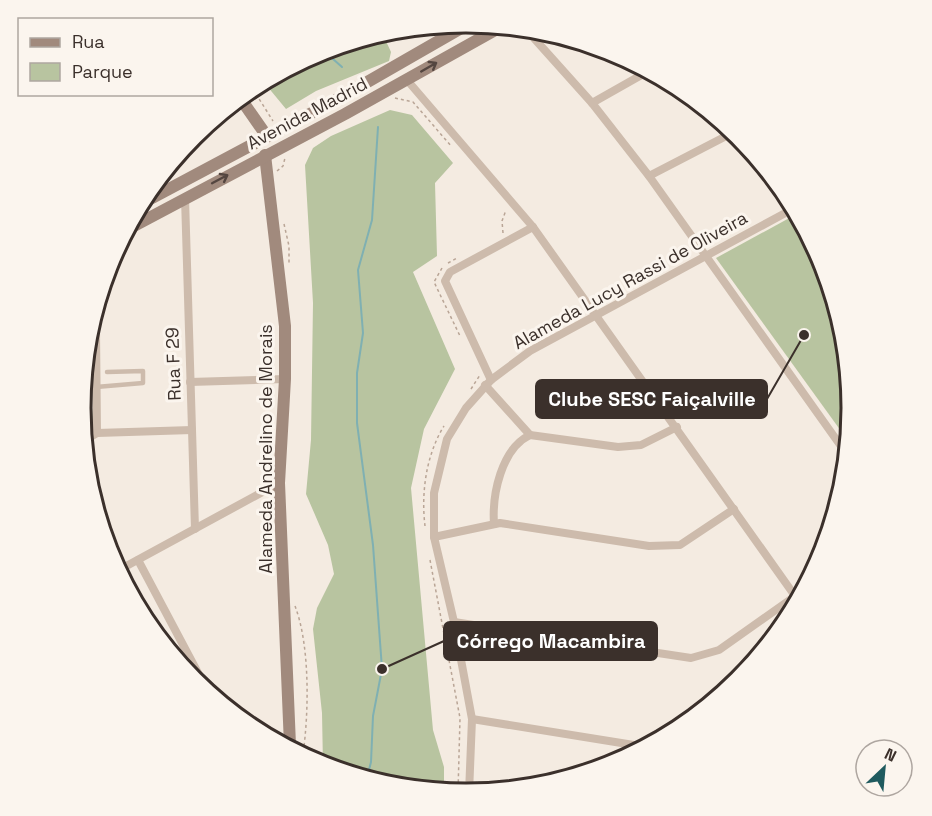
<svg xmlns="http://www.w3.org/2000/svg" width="932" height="816" viewBox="0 0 932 816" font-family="'Space Grotesk',sans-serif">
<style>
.green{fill:#b8c4a0}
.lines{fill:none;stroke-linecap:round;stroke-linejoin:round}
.stream{stroke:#7fb0b2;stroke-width:2}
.path{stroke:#b9a596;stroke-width:1.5;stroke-dasharray:3 3;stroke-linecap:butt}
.lane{stroke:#cdbbac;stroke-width:4.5}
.street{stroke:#cdbbac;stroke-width:8}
.secondary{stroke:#a18a7d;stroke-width:12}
.oneway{stroke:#544640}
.labels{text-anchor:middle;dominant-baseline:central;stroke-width:6;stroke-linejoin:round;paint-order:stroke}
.street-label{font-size:18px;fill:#3b302b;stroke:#fbf5ee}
.rim{fill:none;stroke:#3b302b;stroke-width:3}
.leader{fill:none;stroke:#3b302b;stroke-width:2}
.callout-dot{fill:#3b302b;stroke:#fbf5ee;stroke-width:2}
.callout{fill:#3b302b;stroke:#3b302b;stroke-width:2}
.callout-label{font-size:20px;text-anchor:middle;font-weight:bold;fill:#fff}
</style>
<rect width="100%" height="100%" fill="#f4ebe1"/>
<g class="green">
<path d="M385,39l6,13 -2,9 -73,30 -30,18 -19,-23 52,-34z"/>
<path d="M390,110l22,5 41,48 -18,20 2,73 -24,16 42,97 -31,60 -13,59 22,242 11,37v22l-121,-24 -1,-52 -9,-84 4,-21 17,-34 -6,-29 -22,-51 5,-54 2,-137 -8,-138 8,-17 18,-12z"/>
<path d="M793,216l29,45 29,147 -5,30 -130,-180z"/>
<path d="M90,362l3,66 -8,5 -4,-25z"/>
</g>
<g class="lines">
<g class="stream">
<path d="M324,51l18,16"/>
<path d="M368,774l3,-12 2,-46 9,-47 -9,-124 -16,-122v-50l6,-40 -5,-63 14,-50 6,-93"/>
</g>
<g class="path">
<path d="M256,94l17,27"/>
<path d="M395,98l18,4 39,45"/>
<path d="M277,171l6,-5 2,-8"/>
<path d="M284,224l5,22v18"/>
<path d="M503,233l-1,-12 4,-11"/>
<path d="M448,263l9,-5"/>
<path d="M442,268l-8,14 26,54"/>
<path d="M471,389l9,-14"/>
<path d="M425,526c-4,-33 1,-71 19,-100"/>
<path d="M430,560l30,158 -2,74"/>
<path d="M295,606c15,39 14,106 8,148"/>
</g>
<path class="lane" d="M96,387l47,-4v-12l-36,1"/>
<g class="street">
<path d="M532,36l60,67 57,73 194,273"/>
<path d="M407,80l126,147 262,369"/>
<path d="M592,103l53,-30"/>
<path d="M649,176l85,-44"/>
<path d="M185,198l10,331"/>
<path d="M96,331l1,102"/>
<path d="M491,380l-46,-99 5,-9 83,-45"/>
<path d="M190,382l95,-3"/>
<path d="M485,385l45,50"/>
<path d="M87,439l10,-6 95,-3"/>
<path d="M494,524c-2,-29 7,-75 36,-89l88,12 23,-2 36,-18"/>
<path d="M434,537l66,-14 149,23 31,-1 54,-36"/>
<path d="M138,560l69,130"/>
<path d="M119,570l160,-87"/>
<path d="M454,622l237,36 28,-8 75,-53"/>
<path d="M472,719l168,27"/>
<path d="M469,793l3,-74 -18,-97 -20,-85v-44l13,-54 19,-31 25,-28 39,-29 259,-140"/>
</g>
<g class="secondary">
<path d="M243,102l23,33"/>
<path d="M265,155l20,171v53l-6,104 11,262"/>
<path d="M152,198l184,-98 134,-77"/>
<path d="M132,227l213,-113 152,-85"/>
</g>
</g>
<defs><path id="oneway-shaft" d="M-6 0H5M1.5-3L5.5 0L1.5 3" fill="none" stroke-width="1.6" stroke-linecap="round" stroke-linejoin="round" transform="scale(1.5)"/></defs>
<g class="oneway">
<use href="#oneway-shaft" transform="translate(429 67) rotate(-30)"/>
<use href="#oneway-shaft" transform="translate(220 179) rotate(-28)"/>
</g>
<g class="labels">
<g class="street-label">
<text transform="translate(307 113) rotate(-28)">Avenida Madrid</text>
<text transform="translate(630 280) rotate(-29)">Alameda Lucy Rassi de Oliveira</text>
<text transform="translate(173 364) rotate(-92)">Rua F 29</text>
<text transform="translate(265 449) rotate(-90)">Alameda Andrelino de Morais</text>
</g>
</g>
<path d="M0 0H932V816H0ZM91 408a375 375 0 1 1 750 0a375 375 0 1 1-750 0Z" fill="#fbf5ee" fill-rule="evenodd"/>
<path class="rim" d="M91 408a375 375 0 1 1 750 0a375 375 0 1 1-750 0Z"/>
<path class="leader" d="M804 335L767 399M382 669L444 641"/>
<g class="callout-dot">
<circle cx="804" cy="335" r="6"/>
<circle cx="382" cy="669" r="6"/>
</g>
<g class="callout">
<rect x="536" y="380" width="231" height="38" rx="6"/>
<rect x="444" y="622" width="213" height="38" rx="6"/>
</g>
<g class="callout-label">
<text x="652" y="406">Clube SESC Faiçalville</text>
<text x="551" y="648">Córrego Macambira</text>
</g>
<rect x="18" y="18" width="195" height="78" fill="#fbf5ee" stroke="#aea6a0" stroke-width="1.5"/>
<rect x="30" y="38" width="30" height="9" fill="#a18a7d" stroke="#aea6a0" stroke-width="1.5"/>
<text x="72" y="48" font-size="18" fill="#3b302b">Rua</text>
<rect x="30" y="63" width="30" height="18" fill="#b8c4a0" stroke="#aea6a0" stroke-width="1.5"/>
<text x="72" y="78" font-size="18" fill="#3b302b">Parque</text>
<g transform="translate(884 768) rotate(26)"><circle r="28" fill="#fbf5ee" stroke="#aea6a0" stroke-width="1.5"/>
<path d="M0-4.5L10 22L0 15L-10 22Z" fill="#1f5a5e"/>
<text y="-9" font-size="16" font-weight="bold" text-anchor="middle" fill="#3b302b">N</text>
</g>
</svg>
